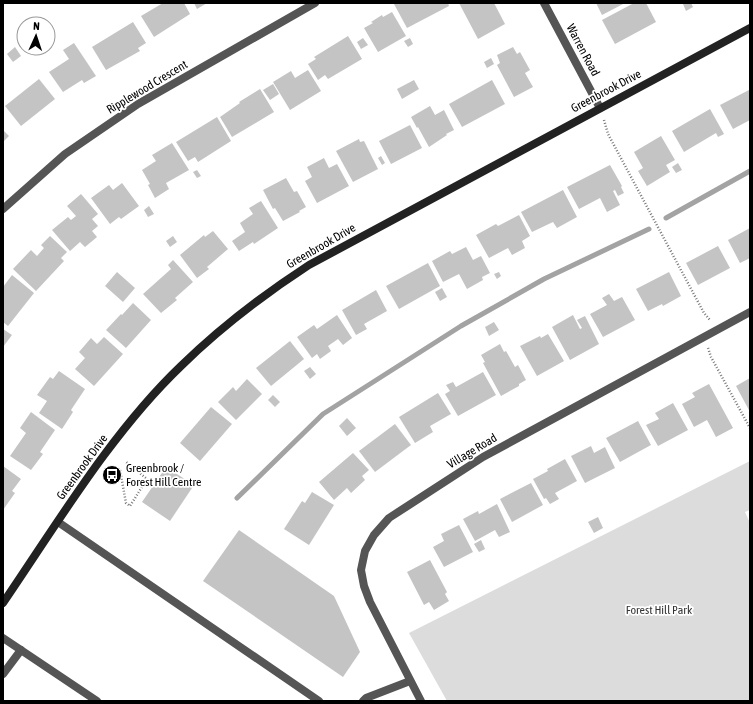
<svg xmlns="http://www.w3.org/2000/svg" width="753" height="704" viewBox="0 0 753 704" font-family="'Asap Condensed',sans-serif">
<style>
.green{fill:#dcdcdc}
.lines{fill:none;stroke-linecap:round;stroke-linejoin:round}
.stream{stroke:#a3a3a3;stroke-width:5}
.building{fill:#c4c4c4}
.path{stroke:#777;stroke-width:2.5;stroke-dasharray:1 2;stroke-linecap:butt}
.lane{stroke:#555;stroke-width:8}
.street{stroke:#555;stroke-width:8}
.secondary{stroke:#222;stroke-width:8}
.labels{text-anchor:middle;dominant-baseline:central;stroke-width:3.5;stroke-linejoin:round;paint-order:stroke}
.street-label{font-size:12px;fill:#000;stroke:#fff}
.poi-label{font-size:12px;fill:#000;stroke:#fff;text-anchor:start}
.park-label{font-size:12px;fill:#333;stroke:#fff}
</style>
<rect width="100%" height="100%" fill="#fff"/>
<path class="green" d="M750,461v49l-5,2 5,11v178h-303l-38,-68z"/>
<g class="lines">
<g class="stream">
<path d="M666,218l84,-47"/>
<path d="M237,498l86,-84 138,-88 83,-47 105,-50"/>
</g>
</g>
<g class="building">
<path d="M163,3h21l6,11 -36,23 -13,-21z"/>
<path d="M194,3h13l-10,6z"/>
<path d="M396,3h52l1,3 -42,22 -13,-24z"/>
<path d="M459,3h35l11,21 -27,15z"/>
<path d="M596,3h29l-23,12z"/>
<path d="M634,3h12l10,19 -41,22 -13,-24z"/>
<path d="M684,3h7l2,4 -7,4 -3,-7z"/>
<path d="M392,12l14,24 -28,16 -14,-24 9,-5 -2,-1 11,-7 1,2z"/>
<path d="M133,22l13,21 -8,5 2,3 -34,19 -14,-23z"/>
<path d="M348,36l14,23 -34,20 -3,-4 -7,5 -10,-16 8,-5 -2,-2z"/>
<path d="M363,38l5,7 -7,4 -4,-7z"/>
<path d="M410,38l3,6 -5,3 -4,-6z"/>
<path d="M74,43l22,33 -12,7 -2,-3 -19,12 -14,-20 20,-13 -6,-9z"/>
<path d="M15,47l6,9 -8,6 -6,-8z"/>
<path d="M513,47l4,7 3,-2 10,18 -5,3 8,14 -19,10 -17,-32 3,-2 -3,-8z"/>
<path d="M491,58l3,6 -7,4 -3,-6z"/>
<path d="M308,70l13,21 -31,19 -17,-28 18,-11 4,7z"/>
<path d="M39,79l16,20 -34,27 -16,-20z"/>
<path d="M414,80l5,9 -17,10 -5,-10z"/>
<path d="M492,80l13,24 -43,23 -13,-23z"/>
<path d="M273,84l6,10 -9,6 -7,-10z"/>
<path d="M260,89l14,23 -42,25 -12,-20 20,-14 -1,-1z"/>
<path d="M749,90l1,3v27l-17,9 -13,-24z"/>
<path d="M430,106l5,9 9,-5 10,20 -8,4 1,1 -18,12 -11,-20 -1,1 -6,-11z"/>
<path d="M710,109l14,25 -6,3 -2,-4 -32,19 -12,-21z"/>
<path d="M217,117l14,24 -33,21 -3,-5 -7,4 -12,-19z"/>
<path d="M410,125l12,23 -31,16 -12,-23z"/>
<path d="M3,130l6,6 -6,6z"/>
<path d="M661,136l14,24 -9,5 4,7 -23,14 -9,-15 5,-3 -9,-16z"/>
<path d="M359,139l1,3 4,-1 14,28 -25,13 -17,-31z"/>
<path d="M172,143l17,27 -23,13 3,6 -14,9 -7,-13 2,-1 -8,-14 14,-9 -4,-6z"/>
<path d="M381,156l4,7 -3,2 -4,-7z"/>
<path d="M324,158l5,10 8,-4 12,22 -32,17 -12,-22 7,-4 -5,-10z"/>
<path d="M678,163l4,7 -6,3 -4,-6z"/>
<path d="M610,165l12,21 -1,1 3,6 -6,3 -3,-6 -2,1 7,14 -13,7 -7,-14 -21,11 -12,-22z"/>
<path d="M197,170l4,6 -4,2 -4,-6z"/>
<path d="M286,178l8,14 3,-1 9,16 -7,4 1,1 -17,9 -8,-13 -2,1 -10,-19z"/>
<path d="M122,183l17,23 -18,13 -2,-2 -9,7 -19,-26 18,-13 4,5z"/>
<path d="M563,190l14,27 -20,11 -4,-6 -21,10 -11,-20z"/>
<path d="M81,194l17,20 -6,5 6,7 -6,5 5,6 -12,10 -5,-5 -10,9 -18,-21 16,-13 3,3 5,-4 -9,-10z"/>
<path d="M261,201l17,27 -24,16 -1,-2 -14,9 -7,-10 13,-9 -5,-9 13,-9 -4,-6z"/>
<path d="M149,206l5,8 -6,3 -4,-7z"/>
<path d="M519,215l11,21 -8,5 3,7 -13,7 -4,-7 -19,10 -13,-23 20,-11 2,2z"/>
<path d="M750,228v30l-10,5 -12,-23z"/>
<path d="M213,231l15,18 -21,18 2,2 -12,9 -17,-23 24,-20 1,2z"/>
<path d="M50,236l17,16 -6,6 3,3 -28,30 -23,-22 18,-19 6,6 7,-8 -3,-3z"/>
<path d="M173,236l4,6 -7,5 -4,-6z"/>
<path d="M718,246l12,22 -32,17 -12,-22z"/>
<path d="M466,247l7,13 8,-4 9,17 -8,4 1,3 -16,9 -8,-15 -16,8 -11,-21 18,-10 2,3z"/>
<path d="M173,260l20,22 -18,16 2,2 -16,13 -18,-19 28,-25 -3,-4z"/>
<path d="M428,263l12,23 -41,23 -13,-23z"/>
<path d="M117,272l18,16 -12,14 -18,-16z"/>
<path d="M499,272l2,4 -4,3 -3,-5z"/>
<path d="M669,272l12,24 -18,10 -1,-2 -14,7 -12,-22z"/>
<path d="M12,275l22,18 -26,33 -5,-4v-35z"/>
<path d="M442,288l5,9 -7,4 -5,-9z"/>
<path d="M376,290l11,21 -23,13 3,5 -11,6 -14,-25z"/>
<path d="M609,294l5,7 8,-4 13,23 -32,17 -13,-23 17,-9 -5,-7z"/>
<path d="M133,303l18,17 -25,28 -20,-18 15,-16 1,1z"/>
<path d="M337,315l15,23 -9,7 -5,-6 -10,7 3,5 -11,8 -3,-5 -5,4 -15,-21 17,-12 3,4z"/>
<path d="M573,315l7,14 2,-1 -5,-8 8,-4 14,28 -29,16 -18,-33z"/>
<path d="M494,322l5,8 -10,6 -4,-9z"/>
<path d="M3,329l9,6 -9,12z"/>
<path d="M548,334l16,27 -27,15 -17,-30 20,-10 1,2z"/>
<path d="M104,337l19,17 -29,32 -19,-17 10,-11 -6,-6 12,-14 6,6z"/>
<path d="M290,341l14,18 -33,27 -15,-18z"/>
<path d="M500,344l4,8 2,-1 9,16 3,-2 8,15 -7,4v2l-18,10 -18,-33 2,-1 -4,-7z"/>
<path d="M310,367l6,7 -6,5 -6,-8z"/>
<path d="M59,371l26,18 -14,21 2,2 -11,17 -23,-16 8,-12 -10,-6 13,-18 3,2z"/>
<path d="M483,372l13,23 -38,21 -13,-22 5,-3 -4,-6 7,-3 3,5z"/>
<path d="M750,378v34l-14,-26z"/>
<path d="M247,379l15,15 -26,26 -18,-18 15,-15 3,4z"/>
<path d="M709,384l24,44 -17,9 -9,-17 -13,7 -12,-23 13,-7 -3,-4z"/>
<path d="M438,393l13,21 -21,12 3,6 -18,11 -16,-26z"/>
<path d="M273,395l7,7 -5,5 -7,-7z"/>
<path d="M673,403l15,27 -30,16 -12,-21 13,-6 -4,-6z"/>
<path d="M211,407l21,17 -32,37 -20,-18z"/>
<path d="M31,412l24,18 -15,22 3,2 -12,16 -21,-14 16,-23 -6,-5z"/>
<path d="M347,418l9,10 -9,8 -8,-10z"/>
<path d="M638,421l13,24 -31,17 -14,-24z"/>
<path d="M395,424l16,21 -36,27 -16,-21z"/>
<path d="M591,446l3,7 11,-6 10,21 -30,15 -14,-27z"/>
<path d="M353,453l16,17 -7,6 3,4 -14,13 -4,-5 -13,12 -15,-18z"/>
<path d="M565,459l12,22 -22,12 4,6 -9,5 -4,-6 -2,1 -11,-20 15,-8 -1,-2z"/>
<path d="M3,466l18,13 -9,12 3,2 -12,17z"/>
<path d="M166,467l28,18 -24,36 -28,-19z"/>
<path d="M531,483l12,22 -31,17 -12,-23z"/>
<path d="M312,492l22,13 -25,40 -25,-16 18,-28 3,2z"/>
<path d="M497,504l13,28 -11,5 -4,-7 -20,11 -12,-22 15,-8 1,3z"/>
<path d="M598,517l5,11 -9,5 -6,-11z"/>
<path d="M459,525l14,27 -29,15 -11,-20 11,-6 -3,-7z"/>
<path d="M239,530l95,66 26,56 -17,25 -140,-96z"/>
<path d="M481,540l4,9 -6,3 -5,-8z"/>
<path d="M430,560l17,32 -2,2 4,7 -15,9 -5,-8 -5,3 -17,-33z"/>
</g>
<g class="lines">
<g class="path">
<path d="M604,120l4,14 96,179 6,7"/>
<path d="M708,348l3,9 39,71"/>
<path d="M120,470l6,33 4,3 17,-27 -21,-17"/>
</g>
<g class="lane">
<path d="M58,522l261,179"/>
<path d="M3,638l94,63"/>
<path d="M3,674l18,-24"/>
<path d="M363,701l3,-3 44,-17"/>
</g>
<g class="street">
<path d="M544,3l56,105"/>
<path d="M3,209l62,-55 73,-50 177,-101"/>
<path d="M421,701l-51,-99 -6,-16 -3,-16 4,-19 9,-16 15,-17 94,-61 267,-145"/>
</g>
<path class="secondary" d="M3,603c54,-79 108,-170 178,-237 39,-38 82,-71 128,-101l441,-237"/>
</g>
<defs>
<symbol id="bus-disc" viewBox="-11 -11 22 22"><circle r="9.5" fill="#000" stroke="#fff"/><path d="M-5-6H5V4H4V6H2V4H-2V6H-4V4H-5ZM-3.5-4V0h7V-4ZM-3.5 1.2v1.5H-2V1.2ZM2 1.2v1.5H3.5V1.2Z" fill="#fff"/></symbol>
</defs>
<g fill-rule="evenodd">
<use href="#bus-disc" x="101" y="464" width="22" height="22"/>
</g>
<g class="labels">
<g class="street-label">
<text transform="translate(583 50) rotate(62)">Warren Road</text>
<text transform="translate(147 87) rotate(-31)">Ripplewood Crescent</text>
<text transform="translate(606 91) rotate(-28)">Greenbrook Drive</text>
<text transform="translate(321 246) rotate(-30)">Greenbrook Drive</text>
<text transform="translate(472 451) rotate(-31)">Village Road</text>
<text transform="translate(82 467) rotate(-54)">Greenbrook Drive</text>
</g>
<g class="poi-label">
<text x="126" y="468">Greenbrook /<tspan x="126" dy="14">Forest Hill Centre</tspan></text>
</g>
<g class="park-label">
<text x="659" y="610">Forest Hill Park</text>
</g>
</g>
<rect width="753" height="704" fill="none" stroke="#000000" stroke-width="8"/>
<g transform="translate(36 36) rotate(3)"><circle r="19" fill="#ffffff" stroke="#999999"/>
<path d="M0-3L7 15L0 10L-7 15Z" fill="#000000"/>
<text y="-6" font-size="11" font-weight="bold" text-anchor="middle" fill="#000000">N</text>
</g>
</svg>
